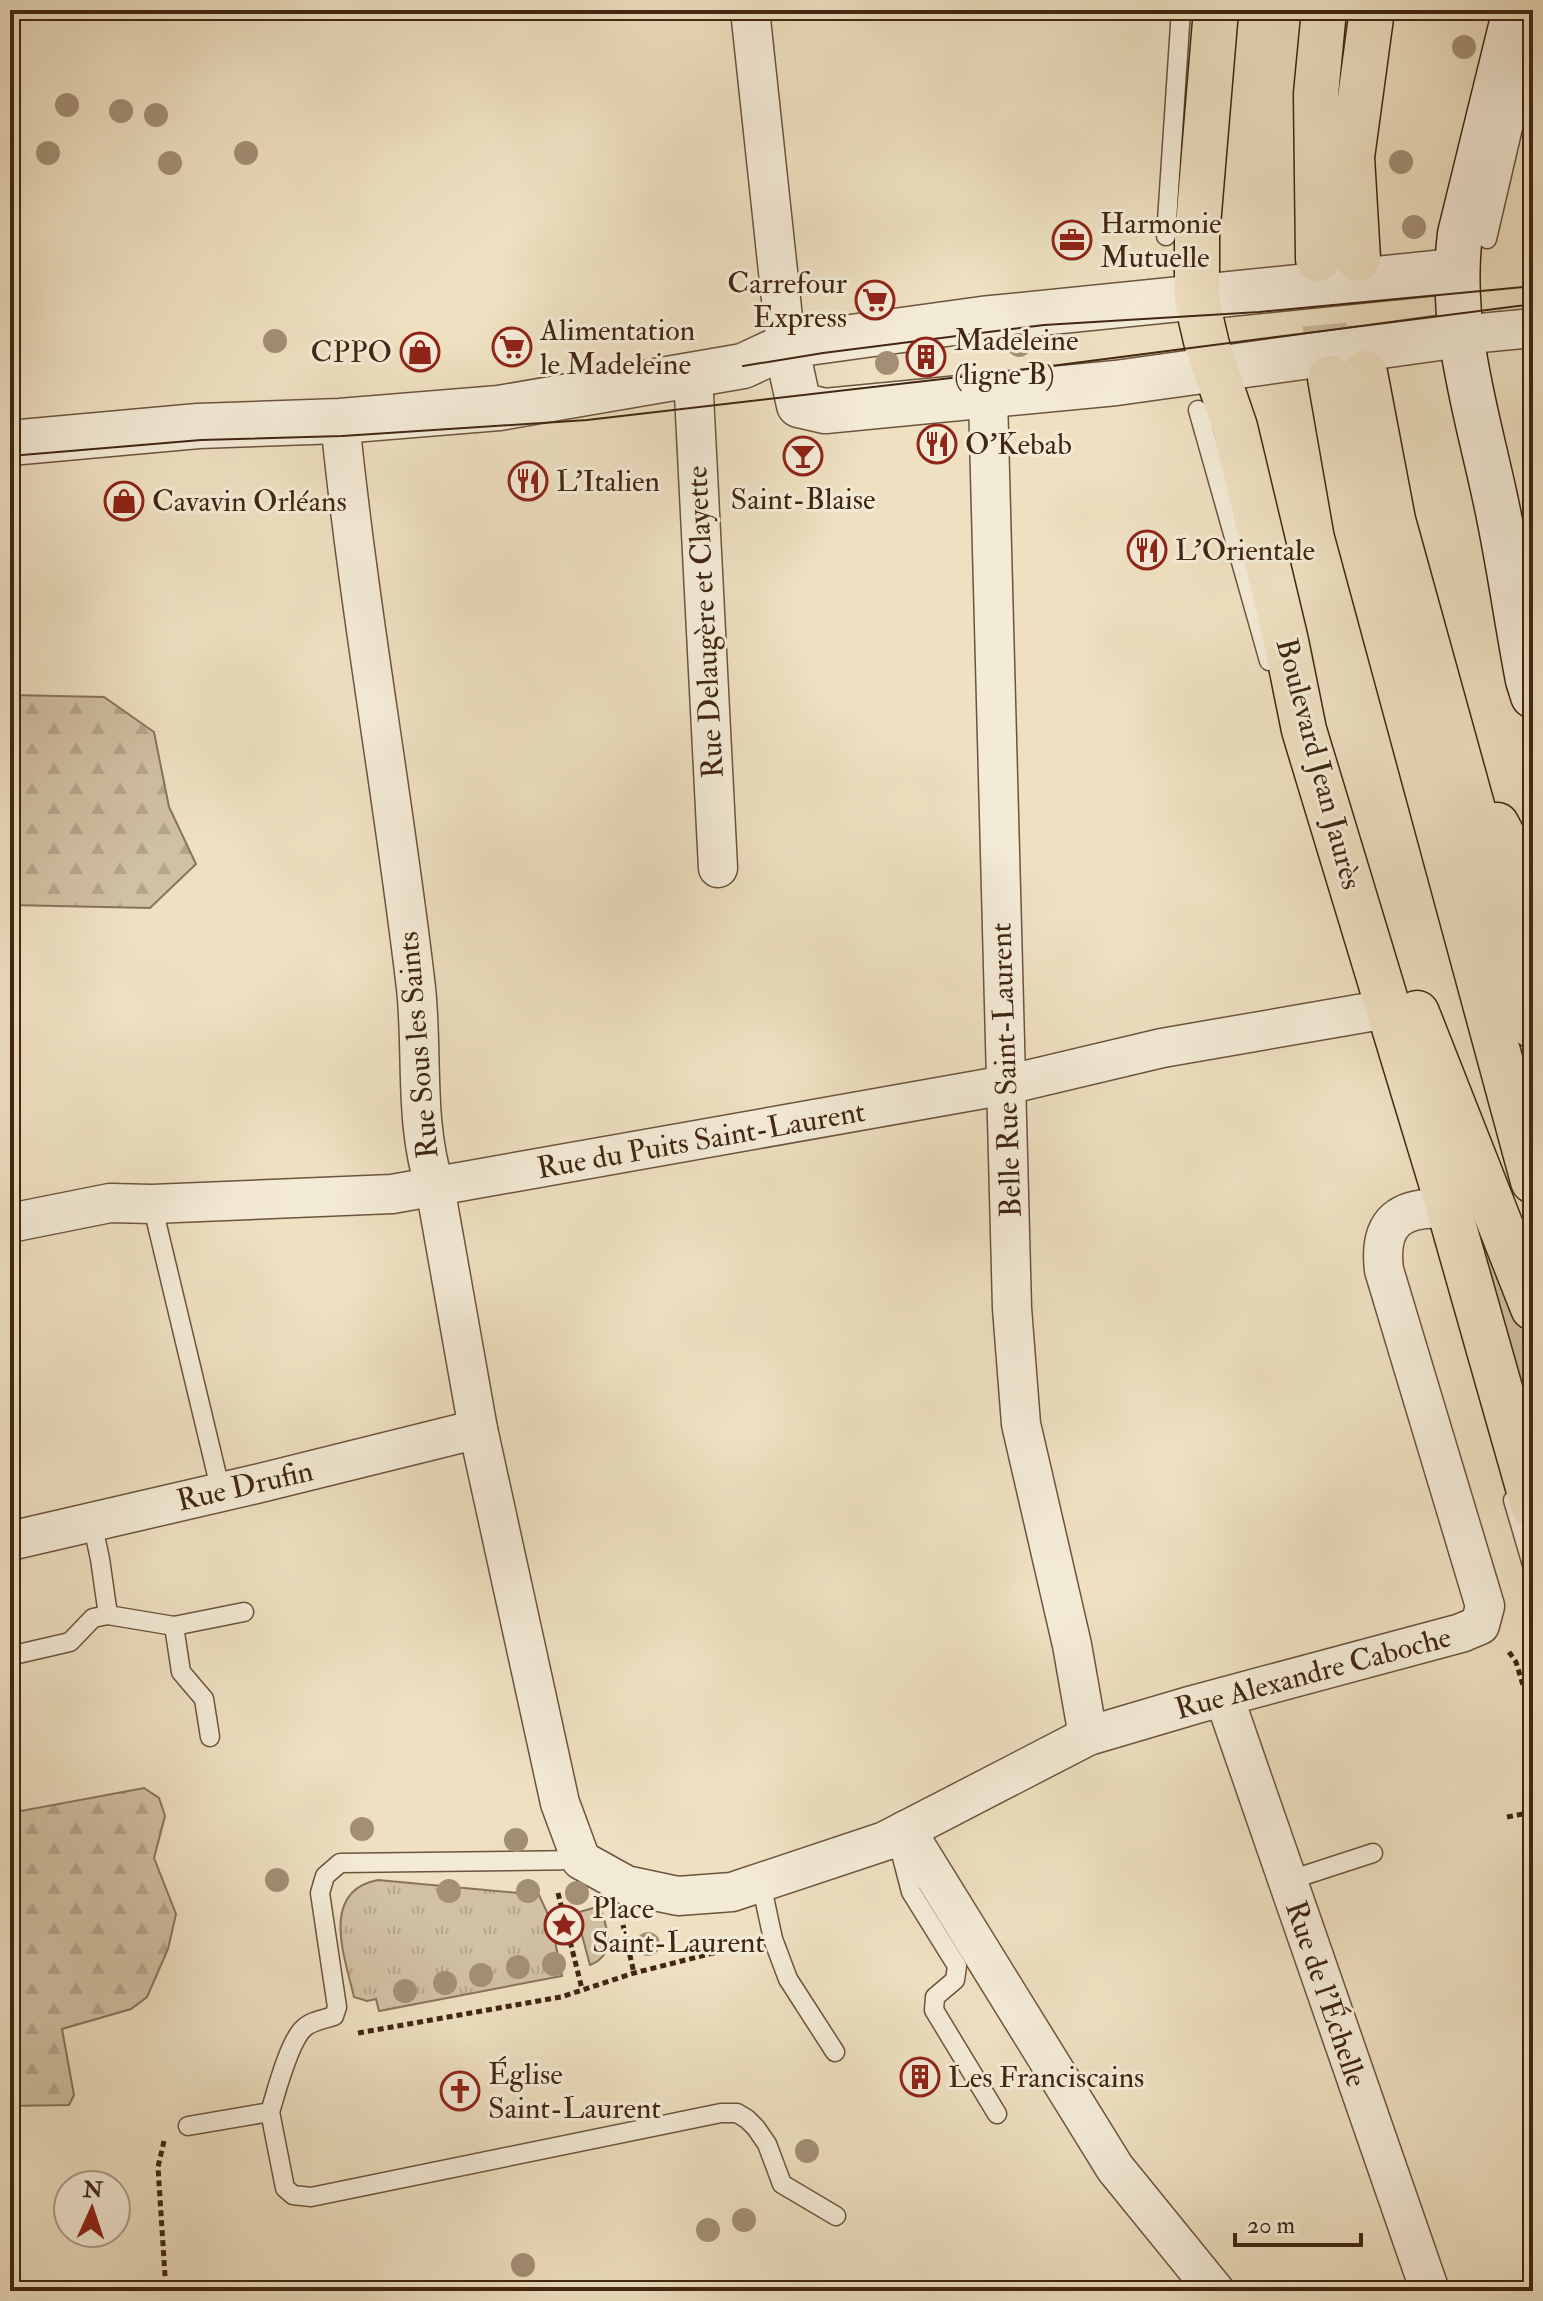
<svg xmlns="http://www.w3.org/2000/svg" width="1543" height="2301" viewBox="0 0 1543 2301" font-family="'IM FELL Double Pica',serif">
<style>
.green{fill:#d1c0a3;stroke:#89735a;stroke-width:2}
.forest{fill:url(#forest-firs);stroke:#89735a;stroke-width:2}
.park{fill:url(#park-tufts);stroke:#89735a;stroke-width:2}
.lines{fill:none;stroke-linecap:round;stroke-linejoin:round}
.primary-tunnel{stroke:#cbbb9e;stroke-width:44;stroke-dasharray:44 22;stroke-linecap:butt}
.service-casing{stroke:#6c543d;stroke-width:21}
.minor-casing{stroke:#6c543d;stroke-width:41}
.tertiary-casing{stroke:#6c543d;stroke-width:47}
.secondary-casing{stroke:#412611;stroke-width:47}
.primary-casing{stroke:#412611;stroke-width:47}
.path{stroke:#412611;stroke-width:5;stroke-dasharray:6 4;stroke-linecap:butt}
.service{stroke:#f4ebd7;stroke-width:18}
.minor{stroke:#f4ebd7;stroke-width:38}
.tertiary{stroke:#f4ebd7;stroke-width:44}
.secondary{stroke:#f4ebd7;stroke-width:44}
.primary{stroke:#eee0c1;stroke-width:44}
.tram{stroke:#412611;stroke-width:2}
.tree{fill:#a38f75}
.labels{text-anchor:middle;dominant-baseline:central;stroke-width:6;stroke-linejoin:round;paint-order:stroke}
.poi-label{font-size:30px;fill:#412611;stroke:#f4ebd7;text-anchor:start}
.street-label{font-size:30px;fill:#412611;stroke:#f4ebd7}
</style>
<defs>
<pattern id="forest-firs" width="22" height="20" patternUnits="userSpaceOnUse" patternTransform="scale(2)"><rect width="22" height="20" fill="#d1c0a3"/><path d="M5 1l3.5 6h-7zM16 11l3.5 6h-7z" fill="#b5a58b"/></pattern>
<pattern id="park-tufts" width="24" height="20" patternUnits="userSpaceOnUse" patternTransform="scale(2)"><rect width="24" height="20" fill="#d1c0a3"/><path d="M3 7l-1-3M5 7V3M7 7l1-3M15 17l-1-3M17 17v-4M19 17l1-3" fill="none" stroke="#b5a58b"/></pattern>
</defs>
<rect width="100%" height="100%" fill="#eee0c1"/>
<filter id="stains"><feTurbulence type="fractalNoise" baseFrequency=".0025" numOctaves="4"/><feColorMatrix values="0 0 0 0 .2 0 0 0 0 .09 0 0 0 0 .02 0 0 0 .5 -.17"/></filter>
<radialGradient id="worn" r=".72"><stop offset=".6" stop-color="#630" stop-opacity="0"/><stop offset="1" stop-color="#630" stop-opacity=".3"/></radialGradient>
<g class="green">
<path d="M1458,1172l75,176v97z"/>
<path d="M600,1906c7,21 17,49 -10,59l-14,-52z"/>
</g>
<g class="forest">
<path d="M10,695l94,2 50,35 15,75 27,57 -46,44 -140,-3z"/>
<path d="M144,1788l15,10 6,18 -11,42 22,56 -8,35 -21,48 -16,12 -69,20 12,66 -5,10 -59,1v-293z"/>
</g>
<path class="park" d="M378,1880l161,15 12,26 11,55 -183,35 -3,-12 -9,2 -13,-4c-9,-39 -35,-106 24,-117z"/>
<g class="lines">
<g class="primary-tunnel">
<path d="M1318,259l12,119"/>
<path d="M1358,259l7,114"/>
</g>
<defs>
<g id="service">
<path d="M1166,236l15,-226"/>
<path d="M1487,239l46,-197"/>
<path d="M1198,410l71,251"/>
<path d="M152,1204l69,288"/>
<path d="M1513,1500l20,68"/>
<path d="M92,1522l8,37 8,56"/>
<path d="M174,1626l7,46 23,27 6,38"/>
<path d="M18,1654l52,-12 23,-24 15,-3 66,11 70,-14"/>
<path d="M897,1838l14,54 46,74 -2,14 -20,17 -1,13 63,104"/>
<path d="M1287,1881l86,-28"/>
<path d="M761,1883l12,56 15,40 47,73"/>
<path d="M270,2112l15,76 8,7 18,2 410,-84h16l10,6 9,9 11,16 15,40 54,32"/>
<path d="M188,2126l82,-14c6,-19 19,-71 34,-84 7,-7 21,-9 30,-12l3,-9 -17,-114 5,-17 15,-13 241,-3"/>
</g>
<g id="minor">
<path d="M750,10l36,336"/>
<path d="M1460,335l73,-7"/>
<path d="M693,375l25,493"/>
<path d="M988,397l24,911 9,116 51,221 16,91"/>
<path d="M340,421c19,190 54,378 76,567 7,66 -2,136 19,199l43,242 82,374 21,57 45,25 52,11 54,-4 153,-51 203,-105 105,-31 268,-72 19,-8 5,-19 -101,-336c-6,-49 17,-65 65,-61"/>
<path d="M10,1223l100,-20 42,1 240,-10 614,-109 156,-37 225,-39"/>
<path d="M10,1541l246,-57 222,-55"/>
<path d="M1224,1697l206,594"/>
<path d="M906,1830l209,338 100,123"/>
</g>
<g id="tertiary">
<path d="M786,346l13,59 26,6 291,-28 344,-48"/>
<path d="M10,443l188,-17 142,-5 159,-13 244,-42 43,-20 196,-27 473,-48"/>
</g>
<path id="secondary" d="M1515,10l-55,224c-11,90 15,172 34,259 14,62 22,125 34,187l5,16"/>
<g id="primary">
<path d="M1216,10l-19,227v61l3,17 7,30 28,82 51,214 18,89 145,479 84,296"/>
<path d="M1318,259l-2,-165 8,-84"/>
<path d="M1358,259l-6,-102 20,-147"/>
<path d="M1365,373l28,147 140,506"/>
<path d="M1330,378l26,149 177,654"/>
<path d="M1497,825l36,70"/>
<path d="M1417,1013l116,295"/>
</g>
</defs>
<use href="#service" class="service-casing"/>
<use href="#minor" class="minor-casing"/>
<use href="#tertiary" class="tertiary-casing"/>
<use href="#secondary" class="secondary-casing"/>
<use href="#primary" class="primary-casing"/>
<g class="path">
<path d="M1509,1652l7,10 17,56"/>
<path d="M1507,1817l26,-5"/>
<path d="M558,1893l24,96"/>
<path d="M623,1925l11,48"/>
<path d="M358,2033l203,-36 73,-24 111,-28"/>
<path d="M164,2141l-6,26 8,124"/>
</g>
<use href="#service" class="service"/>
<use href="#minor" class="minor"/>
<use href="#tertiary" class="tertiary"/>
<use href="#secondary" class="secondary"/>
<use href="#primary" class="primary"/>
<g class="tram">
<path d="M743,366l80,-13 221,-28 215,-13 274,-26"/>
<path d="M10,456l191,-16 141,-4 245,-16 425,-49 521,-67"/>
</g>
</g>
<g class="tree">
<circle cx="1464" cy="47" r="12"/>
<circle cx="67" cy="105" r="12"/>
<circle cx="121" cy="111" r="12"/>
<circle cx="156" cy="115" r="12"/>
<circle cx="48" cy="153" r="12"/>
<circle cx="246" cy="153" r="12"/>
<circle cx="1401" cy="162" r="12"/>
<circle cx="170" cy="163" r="12"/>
<circle cx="1414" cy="227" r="12"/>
<circle cx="275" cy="341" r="12"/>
<circle cx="1019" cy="345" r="12"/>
<circle cx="887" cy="363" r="12"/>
<circle cx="362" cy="1829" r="12"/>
<circle cx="516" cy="1840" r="12"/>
<circle cx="277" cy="1880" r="12"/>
<circle cx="449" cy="1891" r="12"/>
<circle cx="528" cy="1891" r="12"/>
<circle cx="577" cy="1893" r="12"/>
<circle cx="648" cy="1944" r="12"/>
<circle cx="554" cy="1964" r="12"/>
<circle cx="518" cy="1967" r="12"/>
<circle cx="481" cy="1975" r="12"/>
<circle cx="445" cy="1983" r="12"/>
<circle cx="405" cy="1991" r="12"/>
<circle cx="807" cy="2151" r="12"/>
<circle cx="744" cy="2220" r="12"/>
<circle cx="708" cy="2230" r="12"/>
<circle cx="523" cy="2265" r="12"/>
</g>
<defs>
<symbol id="office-ring" viewBox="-11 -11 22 22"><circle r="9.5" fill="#f4ebd7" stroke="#8f2418" stroke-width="1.5"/><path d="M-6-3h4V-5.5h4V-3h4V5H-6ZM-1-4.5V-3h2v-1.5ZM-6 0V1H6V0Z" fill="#8f2418"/></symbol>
<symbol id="supermarket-ring" viewBox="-11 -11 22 22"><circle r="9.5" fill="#f4ebd7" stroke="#8f2418" stroke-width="1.5"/><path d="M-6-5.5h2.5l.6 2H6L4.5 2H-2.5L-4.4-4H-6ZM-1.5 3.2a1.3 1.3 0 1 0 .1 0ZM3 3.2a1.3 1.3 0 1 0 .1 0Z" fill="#8f2418"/></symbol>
<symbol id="shop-ring" viewBox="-11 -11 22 22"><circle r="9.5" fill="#f4ebd7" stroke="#8f2418" stroke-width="1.5"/><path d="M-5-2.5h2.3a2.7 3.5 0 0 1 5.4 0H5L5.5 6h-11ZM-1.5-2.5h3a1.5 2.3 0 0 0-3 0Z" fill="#8f2418"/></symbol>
<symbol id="building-ring" viewBox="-11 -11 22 22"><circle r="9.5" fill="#f4ebd7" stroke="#8f2418" stroke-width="1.5"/><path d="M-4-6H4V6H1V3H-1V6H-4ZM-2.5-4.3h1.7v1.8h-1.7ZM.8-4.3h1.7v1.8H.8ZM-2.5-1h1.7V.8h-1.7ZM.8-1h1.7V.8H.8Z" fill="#8f2418"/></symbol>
<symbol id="restaurant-ring" viewBox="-11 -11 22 22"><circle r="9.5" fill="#f4ebd7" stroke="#8f2418" stroke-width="1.5"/><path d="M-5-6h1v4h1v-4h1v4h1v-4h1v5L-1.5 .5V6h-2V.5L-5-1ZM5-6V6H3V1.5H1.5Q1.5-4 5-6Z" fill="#8f2418"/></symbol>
<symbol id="bar-ring" viewBox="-11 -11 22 22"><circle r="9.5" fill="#f4ebd7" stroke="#8f2418" stroke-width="1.5"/><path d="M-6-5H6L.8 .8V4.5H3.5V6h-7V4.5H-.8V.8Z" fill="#8f2418"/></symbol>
<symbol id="sight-ring" viewBox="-11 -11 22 22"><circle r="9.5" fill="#f4ebd7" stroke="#8f2418" stroke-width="1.5"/><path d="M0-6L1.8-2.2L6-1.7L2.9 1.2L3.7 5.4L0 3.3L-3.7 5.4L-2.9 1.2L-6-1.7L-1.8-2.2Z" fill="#8f2418"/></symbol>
<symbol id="church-ring" viewBox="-11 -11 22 22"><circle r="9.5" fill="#f4ebd7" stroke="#8f2418" stroke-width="1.5"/><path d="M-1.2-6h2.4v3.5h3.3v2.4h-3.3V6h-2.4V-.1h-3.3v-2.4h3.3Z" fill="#8f2418"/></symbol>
</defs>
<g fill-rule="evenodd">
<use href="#office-ring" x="1050" y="218" width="44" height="44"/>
<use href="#supermarket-ring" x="853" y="278" width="44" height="44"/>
<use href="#supermarket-ring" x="490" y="325" width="44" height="44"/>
<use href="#shop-ring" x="398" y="330" width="44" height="44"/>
<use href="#building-ring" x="904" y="335" width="44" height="44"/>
<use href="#restaurant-ring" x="915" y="422" width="44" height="44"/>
<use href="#bar-ring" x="781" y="434" width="44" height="44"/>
<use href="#restaurant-ring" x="506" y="459" width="44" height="44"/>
<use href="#shop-ring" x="102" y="479" width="44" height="44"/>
<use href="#restaurant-ring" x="1125" y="528" width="44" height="44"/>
<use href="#sight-ring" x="542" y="1903" width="44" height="44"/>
<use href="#building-ring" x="898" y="2055" width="44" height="44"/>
<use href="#church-ring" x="438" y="2069" width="44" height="44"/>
</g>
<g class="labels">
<g class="poi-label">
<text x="1100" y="223">Harmonie<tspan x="1100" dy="34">Mutuelle</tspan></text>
<text x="847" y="283" text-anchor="end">Carrefour<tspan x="847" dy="34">Express</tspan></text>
<text x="540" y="330">Alimentation<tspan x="540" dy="34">le Madeleine</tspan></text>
<text x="954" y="340">Madeleine<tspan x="954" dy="34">(ligne B)</tspan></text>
<text x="392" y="352" text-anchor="end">CPPO</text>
<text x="965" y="444">O'Kebab</text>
<text x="556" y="481">L'Italien</text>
<text x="803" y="499" text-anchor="middle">Saint-Blaise</text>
<text x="152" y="501">Cavavin Orléans</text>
<text x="1175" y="550">L'Orientale</text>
<text x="592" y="1908">Place<tspan x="592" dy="34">Saint-Laurent</tspan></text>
<text x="488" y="2074">Église<tspan x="488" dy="34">Saint-Laurent</tspan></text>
<text x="948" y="2077">Les Franciscains</text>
</g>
<g class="street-label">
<text transform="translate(705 622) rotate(-93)">Rue Delaugère et Clayette</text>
<text transform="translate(1319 764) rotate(75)">Boulevard Jean Jaurès</text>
<text transform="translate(418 1045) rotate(-95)">Rue Sous les Saints</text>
<text transform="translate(1006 1070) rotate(-92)">Belle Rue Saint-Laurent</text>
<text transform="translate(701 1140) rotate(-10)">Rue du Puits Saint-Laurent</text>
<text transform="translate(245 1486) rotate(-13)">Rue Drufin</text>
<text transform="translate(1313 1673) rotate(-15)">Rue Alexandre Caboche</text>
<text transform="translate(1326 1994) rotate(71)">Rue de l'Échelle</text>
</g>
</g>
<rect width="1543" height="2301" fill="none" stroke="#eee0c1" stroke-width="40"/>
<rect x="12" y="12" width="1519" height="2277" fill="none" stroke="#412611" stroke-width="4"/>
<rect x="20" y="20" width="1503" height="2261" fill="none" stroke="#412611" stroke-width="2"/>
<g transform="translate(92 2209) rotate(3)"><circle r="38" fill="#f4ebd7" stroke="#ac9c88" stroke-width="2"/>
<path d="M0-6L14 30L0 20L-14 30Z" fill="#8f2418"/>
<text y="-12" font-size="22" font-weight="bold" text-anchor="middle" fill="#412611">N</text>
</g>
<path d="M1235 2233v12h126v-12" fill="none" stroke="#412611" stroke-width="4"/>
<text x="1247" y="2233" font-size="24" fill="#412611" stroke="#f4ebd7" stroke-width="6" paint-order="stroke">20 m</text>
<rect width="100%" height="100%" filter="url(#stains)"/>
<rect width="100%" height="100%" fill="url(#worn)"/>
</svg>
